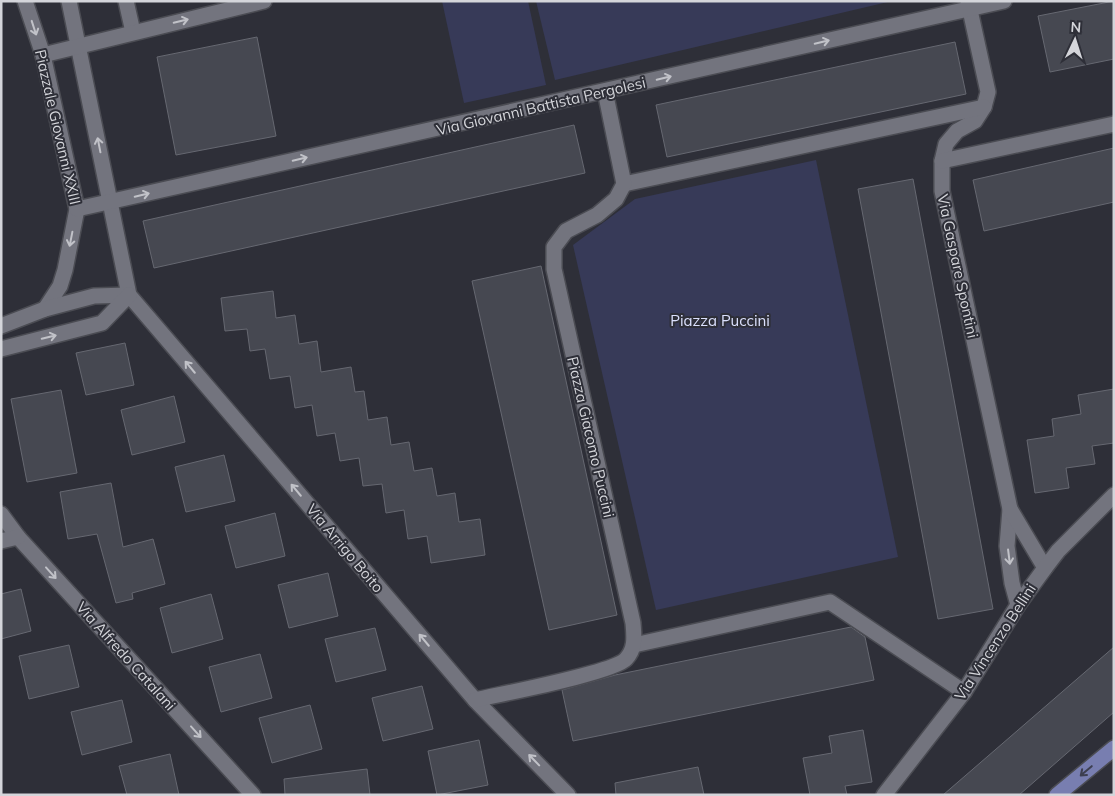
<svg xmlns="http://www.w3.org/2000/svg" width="1115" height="796" viewBox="0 0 1115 796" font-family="Mulish,sans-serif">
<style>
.green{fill:#373a58}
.building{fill:#464851;stroke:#666871}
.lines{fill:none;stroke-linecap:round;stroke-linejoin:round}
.minor-casing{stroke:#4b4c53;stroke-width:18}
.major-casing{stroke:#4b4c53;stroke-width:18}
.minor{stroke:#73747e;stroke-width:15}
.major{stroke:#787eb0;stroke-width:15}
.oneway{stroke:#c1c2c8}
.oneway2{stroke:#3d3f50}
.labels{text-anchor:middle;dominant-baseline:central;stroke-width:4;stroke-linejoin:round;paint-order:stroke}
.street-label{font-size:15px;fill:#d4d5da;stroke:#2e2f38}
.park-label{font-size:15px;fill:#dbe0fd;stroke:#2e2f38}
</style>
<rect width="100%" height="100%" fill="#2e2f38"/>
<g class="green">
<path d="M442,1h86l18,84 -82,18z"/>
<path d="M536,1h356l-337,79z"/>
<path d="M816,160l82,397 -242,53 -83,-365 62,-46z"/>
</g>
<g class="building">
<path d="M1114,1v58l-64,13 -12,-56z"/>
<path d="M257,37l19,99 -100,19 -19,-98z"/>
<path d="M955,42l11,52 -299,63 -11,-52z"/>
<path d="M574,125l11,48 -431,95 -11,-47z"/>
<path d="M1114,148v54l-130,29 -11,-51z"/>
<path d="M913,179l80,430 -55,10 -80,-430z"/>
<path d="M541,266l76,349 -68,15 -77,-349z"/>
<path d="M273,291l3,27 19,-3 4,29 18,-3 4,31 30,-5 4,25 9,-1 4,29 19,-3 4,28 18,-3 5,29 18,-3 5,28 18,-3 4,29 21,-3 5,36 -54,8 -4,-27 -19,3 -4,-29 -18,3 -4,-29 -19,2 -4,-28 -19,3 -5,-28 -18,3 -5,-31 -17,3 -5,-32 -20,3 -5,-30 -15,2 -3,-22 -22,2 -4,-33z"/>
<path d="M125,343l9,42 -48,10 -10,-42z"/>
<path d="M1114,389v54l-22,3 3,18 -29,4 3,20 -34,5 -8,-53 27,-4 -2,-17 29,-5 -3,-19z"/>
<path d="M61,390l16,83 -50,9 -16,-83z"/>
<path d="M174,396l11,46 -53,13 -11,-45z"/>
<path d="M224,455l11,46 -49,11 -11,-45z"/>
<path d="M111,483l12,64 30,-8 12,45 -33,9 1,6 -17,4 -19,-69 -29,5 -8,-47z"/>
<path d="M275,513l10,43 -49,12 -11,-42z"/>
<path d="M328,573l10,43 -49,12 -11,-43z"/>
<path d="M21,589l10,42 -30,8v-45z"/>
<path d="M211,594l12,45 -51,14 -12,-45z"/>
<path d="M851,627l14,10 9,43 -301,61 -11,-51 53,-15z"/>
<path d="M375,628l11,42 -50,12 -11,-43z"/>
<path d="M69,645l10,42 -50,12 -10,-43z"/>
<path d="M1114,647v65l-95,83h-76z"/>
<path d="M260,654l12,44 -51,14 -12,-45z"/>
<path d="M422,686l11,43 -50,12 -11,-43z"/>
<path d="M122,700l10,42 -50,13 -11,-43z"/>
<path d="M310,705l12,44 -50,14 -13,-45z"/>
<path d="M863,730l9,52 -27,4 2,9h-37l-7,-37 29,-5 -3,-17z"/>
<path d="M479,740l9,45 -51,10 -9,-44z"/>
<path d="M170,754l9,41h-52l-8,-29z"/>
<path d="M698,767l6,28h-88l-1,-12z"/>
<path d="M367,769l3,26h-85l-1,-16z"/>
</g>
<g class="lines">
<defs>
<g id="minor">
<path d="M25,1l18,54 34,154 -12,61 -5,16 -15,23"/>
<path d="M69,1l60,294 346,405 93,95"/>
<path d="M126,1l7,31"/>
<path d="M968,1l20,91 -4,15 -9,14 -18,10 -11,13 -4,17v30l68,318 -3,37 5,37 6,22"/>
<path d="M43,55l221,-54"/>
<path d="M942,161l172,-37"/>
<path d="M624,184l360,-77"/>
<path d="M77,209l927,-208"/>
<path d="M1,326l44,-17 49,-13 35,-1"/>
<path d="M1,349l101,-26 27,-28"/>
<path d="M1010,509l35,59"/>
<path d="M1,514l17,23 235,258"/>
<path d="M1,541l17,-4"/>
<path d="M634,645l196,-43 134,90"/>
<path d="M475,700c25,-6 138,-27 151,-41 10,-11 8,-23 7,-36l-79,-354v-22l12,-16 31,-16 19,-16 8,-15 -19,-93"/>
<path d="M884,795l80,-103 54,-87 27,-37 13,-17 56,-56"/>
</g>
<path id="major" d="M1057,795l57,-47"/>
</defs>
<use href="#minor" class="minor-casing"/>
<use href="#major" class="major-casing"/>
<use href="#minor" class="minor"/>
<use href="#major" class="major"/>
</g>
<defs><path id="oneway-shaft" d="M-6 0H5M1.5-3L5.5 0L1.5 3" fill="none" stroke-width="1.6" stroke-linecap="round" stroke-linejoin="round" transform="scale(1.25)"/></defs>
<g class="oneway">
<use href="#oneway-shaft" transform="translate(181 21) rotate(-13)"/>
<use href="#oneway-shaft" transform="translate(34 28) rotate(72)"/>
<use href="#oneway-shaft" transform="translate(822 42) rotate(-13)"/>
<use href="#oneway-shaft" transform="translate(664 78) rotate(-13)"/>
<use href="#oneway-shaft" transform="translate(99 145) rotate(-101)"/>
<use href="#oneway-shaft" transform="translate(300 159) rotate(-13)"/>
<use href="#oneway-shaft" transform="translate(142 195) rotate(-13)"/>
<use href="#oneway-shaft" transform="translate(71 239) rotate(101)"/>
<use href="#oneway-shaft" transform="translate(49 337) rotate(-14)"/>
<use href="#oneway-shaft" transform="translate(190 367) rotate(-130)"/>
<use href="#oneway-shaft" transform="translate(296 490) rotate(-130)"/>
<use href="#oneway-shaft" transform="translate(1009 557) rotate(83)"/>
<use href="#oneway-shaft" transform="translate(51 573) rotate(48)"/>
<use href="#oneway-shaft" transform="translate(424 640) rotate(-130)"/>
<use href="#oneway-shaft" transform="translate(196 732) rotate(48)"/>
<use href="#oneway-shaft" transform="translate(534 760) rotate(-134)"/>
</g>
<use class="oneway2" href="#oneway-shaft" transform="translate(1086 771) rotate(140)"/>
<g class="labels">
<g class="street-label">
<text transform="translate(541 106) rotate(-13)">Via Giovanni Battista Pergolesi</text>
<text transform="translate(58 127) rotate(77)">Piazzale Giovanni XXIII</text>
<text transform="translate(958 266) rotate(78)">Via Gaspare Spontini</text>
<text transform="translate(591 437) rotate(77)">Piazza Giacomo Puccini</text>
<text transform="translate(345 548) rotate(50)">Via Arrigo Boito</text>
<text transform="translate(995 642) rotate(-57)">Via Vincenzo Bellini</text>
<text transform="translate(126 656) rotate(48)">Via Alfredo Catalani</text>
</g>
<g class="park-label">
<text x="720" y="320">Piazza Puccini</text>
</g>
</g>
<rect width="1115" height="796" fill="none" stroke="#d4d5da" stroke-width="5"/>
<g transform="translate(1075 40) rotate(4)" stroke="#2e2f38" stroke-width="4" paint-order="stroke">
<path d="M0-4L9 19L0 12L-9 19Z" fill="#d4d5da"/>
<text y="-8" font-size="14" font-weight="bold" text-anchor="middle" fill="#d4d5da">N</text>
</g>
</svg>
